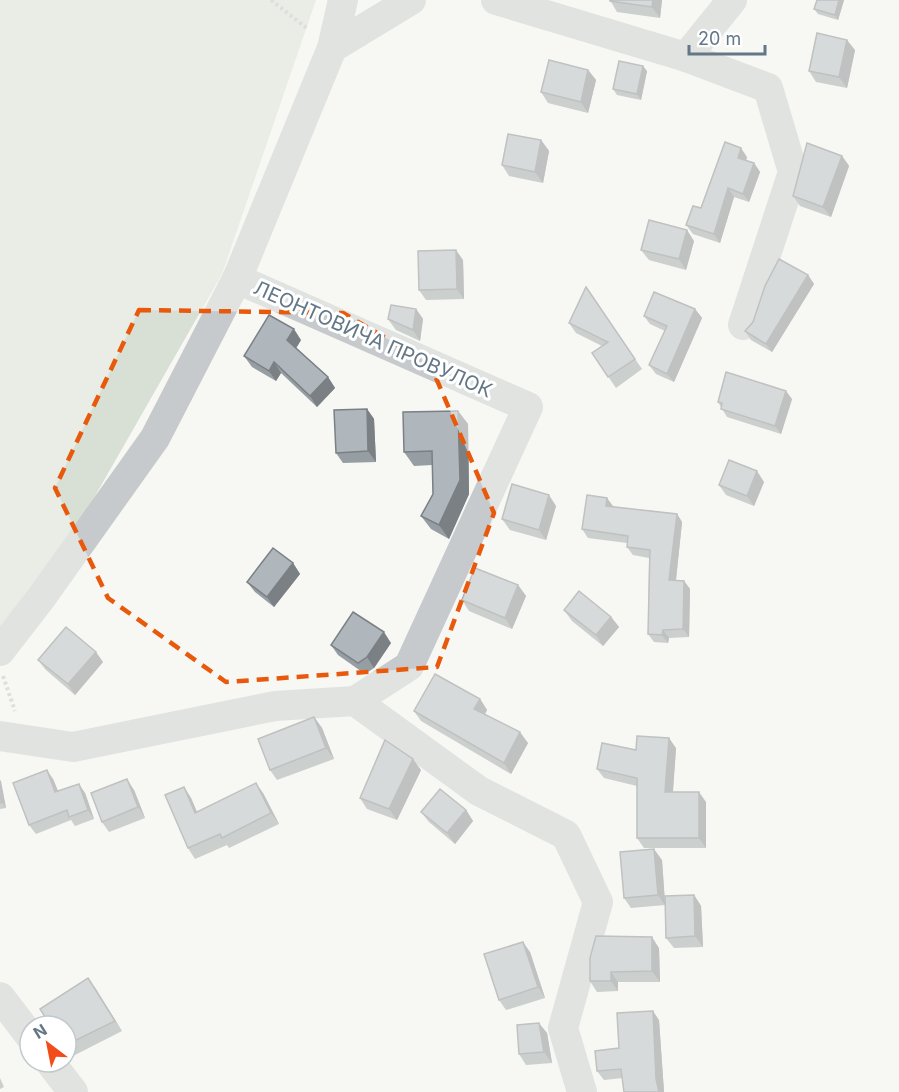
<svg xmlns="http://www.w3.org/2000/svg" width="899" height="1092" viewBox="0 0 899 1092" font-family="Inter,sans-serif">
<style>
.green{fill:#d8dfd4}
.lines{fill:none;stroke-linecap:round;stroke-linejoin:round}
.path{stroke:#bfc2c4;stroke-width:4;stroke-dasharray:3 3;stroke-linecap:butt}
.minor{stroke:#c6cacd;stroke-width:30}
.wall{fill:#969da3}
.shaded-wall{fill:#7a8084}
.building{fill:#afb7bd;stroke:#7a8084;stroke-width:1.5}
.marked{fill:none;stroke:#e8590c;stroke-width:4.5;stroke-dasharray:12 8;stroke-linejoin:round}
.labels{text-anchor:middle;dominant-baseline:central;stroke-width:6;stroke-linejoin:round;paint-order:stroke}
.street-label{font-size:20px;fill:#637787;stroke:#fff}
</style>
<rect width="100%" height="100%" fill="#f7f7f3"/>
<path class="green" d="M0,0h316l-94,274 -155,271 -67,86z"/>
<g class="lines">
<g class="path">
<path d="M271,0l37,29"/>
<path d="M3,676l12,35"/>
</g>
<g class="minor">
<path d="M496,0l190,57 82,31 25,84 -50,153"/>
<path d="M332,48l79,-48"/>
<path d="M686,57l46,-57"/>
<path d="M0,651l41,-53 114,-160 82,-159 95,-231 11,-48"/>
<path d="M355,701l124,90 87,44 32,67 -35,126 19,64"/>
<path d="M0,736l73,11 202,-41 80,-5 54,-35 119,-259 -291,-128"/>
<path d="M0,997l30,39"/>
<path d="M50,1062l23,30"/>
</g>
</g>
<g class="wall">
<path d="M610,0h52l-2,18 -43,-6z"/>
<path d="M817,0h27l-6,20 -20,-6 -4,-5z"/>
<path d="M855,50l-8,38 -31,-6 -7,-11z"/>
<path d="M588,70l8,10 -8,33 -40,-10 -7,-11z"/>
<path d="M647,71l-6,29 -24,-5 -4,-6z"/>
<path d="M541,140l8,11 -6,32 -34,-7 -7,-11z"/>
<path d="M842,156l7,10 -18,51 -31,-11 -7,-10z"/>
<path d="M747,157l-1,4 8,2 6,9 -11,30 -15,-5 -14,46 -27,-9 -7,-9z"/>
<path d="M694,241l-8,29 -37,-10 -8,-10z"/>
<path d="M463,260l1,39 -38,1 -7,-10z"/>
<path d="M808,275l6,9 -42,68 -21,-12 -6,-9 8,-9z"/>
<path d="M586,287l56,82 -26,19 -24,-35 10,-7 -26,-13 -7,-10z"/>
<path d="M416,309l7,10 -3,22 -24,-11 -8,-11z"/>
<path d="M695,309l7,9 -28,64 -18,-8 -7,-9 16,-34 -15,-7 -6,-8z"/>
<path d="M301,340l-5,8 32,29 7,11 -18,19 -36,-34 -5,8 -24,-14 -8,-11z"/>
<path d="M792,399l-11,35 -54,-17 -9,-15z"/>
<path d="M367,409l7,10 2,43 -33,1 -7,-10z"/>
<path d="M458,411l10,13 1,70 -20,45 -18,-10 -10,-13 12,-22 -1,-29 -18,1 -10,-14z"/>
<path d="M764,482l-10,24 -28,-11 -7,-10z"/>
<path d="M556,506l-10,34 -36,-10 -8,-11z"/>
<path d="M613,507l64,7 5,8 -6,58 8,1 6,8 -1,48 -20,1 -1,5 -14,-1 -6,-8 1,-76 -16,-3 -6,-8v-4l-39,-5 -6,-9z"/>
<path d="M293,563l7,11 -26,33 -19,-15 -8,-10z"/>
<path d="M518,585l8,11 -14,33 -43,-18 -7,-11z"/>
<path d="M564,610l47,7 8,10 -16,19 -31,-25z"/>
<path d="M391,643l-17,25 -9,6 -27,-19 -7,-10z"/>
<path d="M38,660l65,2 -28,33 -29,-25z"/>
<path d="M480,699l7,11 -2,4 43,29 -17,31 -90,-53 -7,-10z"/>
<path d="M314,717l8,11 12,31 -57,21 -7,-10z"/>
<path d="M676,748l-3,44 33,10v46h-62l-7,-10v-52l-33,-8 -7,-9 39,-19z"/>
<path d="M421,770l-24,50 -30,-11 -7,-11z"/>
<path d="M53,779l5,12 27,2 9,26 -19,7 -4,-6 -35,14 -7,-9z"/>
<path d="M0,780l6,28 -6,1z"/>
<path d="M184,787l7,11 6,14 66,-19 16,31 -50,24 -2,-3 -32,14 -7,-11z"/>
<path d="M134,790l11,28 -36,14 -7,-10z"/>
<path d="M466,810l7,11 -18,23 -26,-22 -8,-10z"/>
<path d="M662,860l3,41 29,-6 7,11 2,41 -29,1 -8,-10 -1,-33 -34,3 -7,-10z"/>
<path d="M659,948l1,34h-42v9l-21,1 -7,-11z"/>
<path d="M530,952l15,46 -39,12 -7,-10z"/>
<path d="M88,978l34,53 -51,26 -5,-7v-24z"/>
<path d="M659,1020l5,72h-40l-1,-14 -19,2 -7,-9 22,-23z"/>
<path d="M547,1033l5,30 -26,2 -7,-11z"/>
<path d="M0,1078l4,9 -4,2z"/>
</g>
<g class="shaded-wall">
<path d="M653,0h9l-2,18 -8,-11z"/>
<path d="M839,0h5l-6,20 -3,-5z"/>
<path d="M847,40l8,10 -8,38 -8,-11z"/>
<path d="M643,66l4,5 -6,29 -4,-6z"/>
<path d="M588,70l8,10 -8,33 -7,-11z"/>
<path d="M541,140l8,11 -6,32 -8,-11z"/>
<path d="M741,148l6,9 -3,10 -6,-9z"/>
<path d="M842,156l7,10 -18,51 -8,-10z"/>
<path d="M754,163l6,9 -11,30 -6,-8z"/>
<path d="M728,188l6,9 -14,46 -6,-9z"/>
<path d="M687,230l7,11 -8,29 -7,-11z"/>
<path d="M456,250l7,10 1,39 -7,-10z"/>
<path d="M808,275l6,9 -42,68 -6,-8z"/>
<path d="M416,309l7,10 -3,22 -7,-11z"/>
<path d="M695,309l7,9 -28,64 -7,-8z"/>
<path d="M294,329l7,11 -6,10 -8,-10z"/>
<path d="M274,362l7,11 -5,8 -7,-10z"/>
<path d="M328,377l7,11 -18,19 -7,-11z"/>
<path d="M786,391l6,8 -11,35 -6,-8z"/>
<path d="M367,409l7,10 2,43 -8,-11z"/>
<path d="M458,411l10,13 1,70 -20,45 -10,-14z"/>
<path d="M757,471l7,11 -10,24 -7,-10z"/>
<path d="M549,495l7,11 -10,34 -7,-10z"/>
<path d="M607,498l6,8h-7z"/>
<path d="M677,514l5,8 -7,67 -6,-9z"/>
<path d="M293,563l7,11 -26,33 -7,-10z"/>
<path d="M684,581l6,8 -1,48 -6,-8z"/>
<path d="M518,585l8,11 -14,33 -7,-11z"/>
<path d="M611,617l8,10 -16,19 -7,-11z"/>
<path d="M663,630l6,8 -1,5 -6,-8z"/>
<path d="M384,632l7,11 -17,25 -7,-11z"/>
<path d="M96,652l7,10 -28,33 -7,-11z"/>
<path d="M480,699l7,11 -5,9 -8,-10z"/>
<path d="M314,717l8,11 12,31 -8,-11z"/>
<path d="M520,732l8,11 -17,31 -7,-11z"/>
<path d="M669,738l7,10 -4,54 -7,-10z"/>
<path d="M413,759l8,11 -24,50 -8,-11z"/>
<path d="M47,770l6,9 9,22 -7,-9z"/>
<path d="M127,779l7,11 11,28 -7,-11z"/>
<path d="M0,780l1,1 5,27 -4,-6 -2,-12z"/>
<path d="M256,783l7,10 16,31 -8,-11z"/>
<path d="M79,784l6,9 9,26 -6,-9z"/>
<path d="M184,787l7,11 11,26 -7,-11z"/>
<path d="M699,792l7,10v46l-7,-10z"/>
<path d="M466,810l7,11 -18,23 -8,-11z"/>
<path d="M654,849l8,11 3,45 -7,-10z"/>
<path d="M694,895l7,11 2,41 -8,-11z"/>
<path d="M652,937l7,11 1,34 -8,-11z"/>
<path d="M523,942l7,10 15,46 -7,-11z"/>
<path d="M611,972l7,10v9l-7,-10z"/>
<path d="M88,978l8,11 26,42 -7,-10z"/>
<path d="M653,1011l6,9 5,72h-5l-3,-13z"/>
<path d="M539,1023l8,10 5,30 -8,-11z"/>
</g>
<g class="building">
<path d="M610,0h43l-1,7 -42,-6z"/>
<path d="M817,0h22l-4,15 -21,-6z"/>
<path d="M817,33l30,7 -8,37 -30,-6z"/>
<path d="M549,60l39,10 -7,32 -40,-10z"/>
<path d="M619,61l24,5 -6,28 -24,-5z"/>
<path d="M508,134l33,6 -6,32 -33,-7z"/>
<path d="M725,142l16,6 -3,10 16,5 -11,31 -15,-6 -14,46 -28,-9 7,-19 8,2z"/>
<path d="M807,143l35,13 -19,51 -30,-11z"/>
<path d="M649,220l38,10 -8,29 -38,-9z"/>
<path d="M456,250l1,39 -38,1 -1,-39z"/>
<path d="M779,259l29,16 -42,69 -21,-13 8,-9 12,-36z"/>
<path d="M586,287l49,72 -27,18 -16,-24 16,-11 -39,-19z"/>
<path d="M654,292l41,17 -28,65 -18,-9 18,-39 -23,-10z"/>
<path d="M391,305l25,4 -3,21 -25,-11z"/>
<path d="M269,315l25,14 -7,11 41,37 -18,19 -36,-34 -5,9 -25,-15z"/>
<path d="M726,372l60,19 -11,35 -54,-17 1,-6 -4,-1z"/>
<path d="M367,409l1,42 -32,2 -2,-43z"/>
<path d="M458,411l2,69 -21,45 -18,-9 12,-22 -1,-43 -28,1 -1,-40z"/>
<path d="M729,460l28,11 -10,25 -28,-11z"/>
<path d="M512,484l37,11 -10,35 -37,-11z"/>
<path d="M587,495l20,3 -1,8 71,8 -8,66 15,1 -1,48 -20,1 -1,5 -14,-1 2,-84 -23,-3 1,-11 -46,-7z"/>
<path d="M273,548l20,15 -26,34 -20,-15z"/>
<path d="M475,568l43,17 -13,33 -43,-18z"/>
<path d="M579,591l32,26 -15,18 -32,-25z"/>
<path d="M353,612l31,20 -17,25 -9,6 -27,-18z"/>
<path d="M66,627l30,25 -28,32 -30,-24z"/>
<path d="M435,674l45,25 -6,10 46,23 -16,31 -90,-52z"/>
<path d="M314,717l12,31 -56,22 -12,-31z"/>
<path d="M637,736l32,2 -4,54h34v46h-62v-60l-40,-9 5,-26 34,7z"/>
<path d="M385,740l28,19 -24,50 -29,-11z"/>
<path d="M47,770l8,22 24,-8 9,26 -19,7 -2,-7 -38,15 -16,-42z"/>
<path d="M127,779l11,28 -36,15 -11,-29z"/>
<path d="M256,783l15,30 -49,25 -2,-4 -32,14 -23,-53 19,-8 11,26z"/>
<path d="M440,789l26,21 -19,23 -26,-21z"/>
<path d="M0,790l2,12 -2,1z"/>
<path d="M654,849l4,46 -34,3 -4,-46z"/>
<path d="M694,895l1,41 -29,2 -1,-42z"/>
<path d="M596,936l56,1v34l-41,1v9h-21v-23z"/>
<path d="M523,942l15,45 -39,13 -15,-46z"/>
<path d="M88,978l27,43 -49,24v-19h-15l-11,-17z"/>
<path d="M653,1011l3,68 3,13h-35l-3,-23 -24,2 -2,-20 24,-3 -2,-35z"/>
<path d="M539,1023l5,29 -25,2 -2,-29z"/>
</g>
<path d="M0 0H899V1092H0ZM139,310l204,3 87,51 64,149 -57,154 -211,15 -118,-84 -53,-110z" fill="#f7f7f3" fill-opacity=".55" fill-rule="evenodd"/>
<path class="marked" d="M139,310l204,3 87,51 64,149 -57,154 -211,15 -118,-84 -53,-110z"/>
<g class="labels">
<g class="street-label">
<text transform="translate(373 339) rotate(24)">ЛЕОНТОВИЧА ПРОВУЛОК</text>
</g>
</g>
<g transform="translate(48 1044) rotate(328)"><circle r="28" fill="#ffffff" stroke="#c1c9cf" stroke-width="1.5"/>
<path d="M0-4.5L10 22L0 15L-10 22Z" fill="#f14c19"/>
<text y="-9" font-size="16" font-weight="bold" text-anchor="middle" fill="#637787">N</text>
</g>
<path d="M689 45v9h76v-9" fill="none" stroke="#637787" stroke-width="3"/>
<text x="698" y="45" font-size="18" fill="#637787" stroke="#ffffff" stroke-width="4.5" paint-order="stroke">20 m</text>
</svg>
